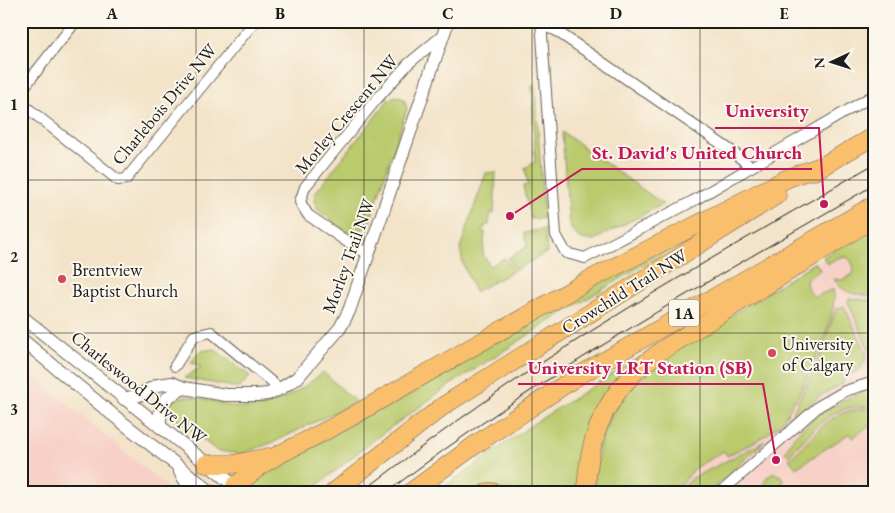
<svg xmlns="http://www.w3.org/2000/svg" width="895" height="513" viewBox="0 0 895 513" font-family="'EB Garamond',serif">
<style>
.built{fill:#f7d1c7}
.green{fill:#baca6d;stroke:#6b7344}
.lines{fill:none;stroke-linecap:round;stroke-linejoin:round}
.minor-casing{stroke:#676258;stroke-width:12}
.tertiary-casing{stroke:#676258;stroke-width:14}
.motorway-casing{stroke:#676258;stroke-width:19}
.minor{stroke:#fff;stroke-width:10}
.tertiary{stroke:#fff;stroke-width:12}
.motorway{stroke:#f9bf6d;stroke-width:18}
.tram{stroke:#1c1c1c;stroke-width:1}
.grid{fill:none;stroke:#1c1c1c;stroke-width:1;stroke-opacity:0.55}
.poi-dot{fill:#d1495b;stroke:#fbf7ec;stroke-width:2}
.labels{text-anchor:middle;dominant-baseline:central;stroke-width:4;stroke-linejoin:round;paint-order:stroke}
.shield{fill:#fbf7ec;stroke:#5f5e5a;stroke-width:1}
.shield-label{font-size:16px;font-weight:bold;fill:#1c1c1c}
.street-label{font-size:18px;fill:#1c1c1c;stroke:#fbf7ec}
.poi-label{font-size:18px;fill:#1c1c1c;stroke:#fbf7ec;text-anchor:start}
.leader{fill:none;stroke:#c2185b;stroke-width:2}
.callout-dot{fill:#c2185b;stroke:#fbf7ec;stroke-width:2}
.callout-label{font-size:19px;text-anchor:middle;font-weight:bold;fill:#c2185b;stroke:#fbf7ec;stroke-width:4;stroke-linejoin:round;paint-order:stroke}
.neatline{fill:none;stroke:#1c1c1c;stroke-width:2}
.grid-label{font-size:16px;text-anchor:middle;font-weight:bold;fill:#1c1c1c}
</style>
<rect width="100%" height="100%" fill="#fbf7ec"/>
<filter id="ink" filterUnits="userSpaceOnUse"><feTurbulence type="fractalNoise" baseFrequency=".02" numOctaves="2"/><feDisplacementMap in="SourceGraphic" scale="10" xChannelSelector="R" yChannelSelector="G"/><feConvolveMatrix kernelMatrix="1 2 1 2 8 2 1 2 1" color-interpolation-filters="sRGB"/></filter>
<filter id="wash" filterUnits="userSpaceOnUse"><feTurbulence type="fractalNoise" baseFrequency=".0096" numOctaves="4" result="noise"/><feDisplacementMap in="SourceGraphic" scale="20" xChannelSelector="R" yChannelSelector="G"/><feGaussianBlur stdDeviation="1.12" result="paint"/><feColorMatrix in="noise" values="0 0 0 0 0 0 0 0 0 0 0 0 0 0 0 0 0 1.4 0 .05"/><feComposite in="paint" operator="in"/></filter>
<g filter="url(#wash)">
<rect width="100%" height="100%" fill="#f3e3c8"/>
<g class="built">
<path d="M874,225v267h-282l31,-96z"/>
<path d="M21,365l152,127h-152z"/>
</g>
<g class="green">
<path d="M535,84l9,134 -13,1 -8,-33 5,-1 -3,-17 10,-6 -3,-77z"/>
<path d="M396,96l8,3 3,10 -38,115 -10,8h-13l-29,-23 -3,-9 1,-7 74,-94z"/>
<path d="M562,132l101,72 -69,36c-13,1 -20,-4 -25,-16z"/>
<path d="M496,172l-2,42 -4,-1 -1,12h-4v3h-3v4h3l-2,22 7,12 15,-8 8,13 -38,21 -12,-28 -3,-16 26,-75z"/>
<path d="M874,225v72c-18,-4 -29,-1 -40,-18l8,1 11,-6c1,-5 1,-8 -2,-13 -7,-9 -16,-1 -24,3l-4,-7z"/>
<path d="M545,229l2,23 -32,18 -7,-12 19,-11 -3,-14z"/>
<path d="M664,244l3,7 -104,62 -113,72 -75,54 -66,53h-47l-10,-7 12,-11z"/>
<path d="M815,262l5,8 -13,9c-3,6 3,15 8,18l18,-8c7,25 -26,87 -37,111h-2c-3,5 -5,12 -9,17 -13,19 -38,28 -58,39l-3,-5 -28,16 -21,25h-83l10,-58 21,-38 32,-32z"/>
<path d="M849,298l25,3v60l-26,-59z"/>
<path d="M844,306l23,48c-3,10 -5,16 -16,20l-1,-3 -8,3 2,9 -24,13 -32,26 29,-58 19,-55z"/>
<path d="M214,349l36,27 -10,12 -56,-10 17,-11 -10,-5 10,-11z"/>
<path d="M636,359l3,5 -9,6 -51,122h-65l-26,-5 -29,5h-22l99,-70z"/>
<path d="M323,372l33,30 -82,40 -33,12 -24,-3 -51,-40 2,-7c3,-2 7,-5 10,-6 16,-6 51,11 69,10 28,-1 55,-18 76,-36z"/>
<path d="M874,389v20c-37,-12 -64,24 -85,47l-4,-4c4,-4 4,-10 8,-14 20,-23 51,-42 81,-49z"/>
<path d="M863,409l11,3v22l-6,-8 -15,12 -3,-5 -54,35 -7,-9c25,-20 38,-49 74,-50z"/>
<path d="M765,441l-55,51h-30l11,-13z"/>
<path d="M774,472l3,3h4l3,5 -2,3 6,9h-19l-5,-10 3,-5z"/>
</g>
</g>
<g filter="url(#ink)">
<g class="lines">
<defs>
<g id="minor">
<path d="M541,21l15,214 10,18 19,5 108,-57 181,-106"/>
<path d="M542,26l13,4 178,122 17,14"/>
<path d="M21,91l55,-70"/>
<path d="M21,103l97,77 8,-1 129,-158"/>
<path d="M368,254l-22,-13 -38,-26 -8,-13 5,-15 70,-86 33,-37 35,-29"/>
<path d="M175,366l19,-30 17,-4 69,57"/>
<path d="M721,492l98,-86 26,-15 29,-9"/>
</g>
<g id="tertiary">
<path d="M21,316l214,170"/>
<path d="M21,339l92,76 98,77"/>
<path d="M124,399l15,-4 19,-10 14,-2 12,5 42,7h32l10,-1 12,-5 17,-11 43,-50 9,-17 99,-290"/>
<path d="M160,427c-1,-25 2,-28 24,-39"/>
<path d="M180,472l12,20"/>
</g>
<g id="motorway">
<path d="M814,171l60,-35"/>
<path d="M206,464h28l34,-7"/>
<path d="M235,486l28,-22 15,-9 57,-29 254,-146 199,-102 36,-13"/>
<path d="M334,492l109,-86 334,-211"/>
<path d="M411,492l64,-47 98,-66 301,-174"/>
<path d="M488,492h5"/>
<path d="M586,492c2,-48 14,-85 48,-119 8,-8 18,-15 27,-22l213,-133"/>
</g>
</defs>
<use href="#minor" class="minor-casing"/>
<use href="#tertiary" class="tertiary-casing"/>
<use href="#motorway" class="motorway-casing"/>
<use href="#minor" class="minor"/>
<use href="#tertiary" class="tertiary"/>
<use href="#motorway" class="motorway"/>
<g class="tram">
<path d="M362,492c61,-47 123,-92 187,-134 106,-69 216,-130 325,-194"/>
<path d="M387,492c153,-117 321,-210 487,-307"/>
</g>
</g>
</g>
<path class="grid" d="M196,21v471M364,21v471M532,21v471M700,21v471M21,180h853M21,333h853"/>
<g class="poi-dot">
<circle cx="62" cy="279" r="5"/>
<circle cx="772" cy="353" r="5"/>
</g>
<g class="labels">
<rect class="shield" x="669" y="299.5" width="30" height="27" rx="4"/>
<g class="shield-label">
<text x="684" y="313">1A</text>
</g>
<g class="street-label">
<text transform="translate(164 104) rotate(-50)">Charlebois Drive NW</text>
<text transform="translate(346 114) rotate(-50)">Morley Crescent NW</text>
<text transform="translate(348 256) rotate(-70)">Morley Trail NW</text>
<text transform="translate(624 291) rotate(-32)">Crowchild Trail NW</text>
<text transform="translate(139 387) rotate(39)">Charleswood Drive NW</text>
</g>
<g class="poi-label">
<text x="72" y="269">Brentview<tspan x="72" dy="21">Baptist Church</tspan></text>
<text x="782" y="343">University<tspan x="782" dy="21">of Calgary</tspan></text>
</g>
</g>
<path class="leader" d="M824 204L819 128H715M510 216L582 169H812M776 460L763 384H518"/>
<g class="callout-dot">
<circle cx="824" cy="204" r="5"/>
<circle cx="510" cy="216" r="5"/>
<circle cx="776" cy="460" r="5"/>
</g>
<g class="callout-label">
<text x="767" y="117">University</text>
<text x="697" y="159">St. David's United Church</text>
<text x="640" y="374">University LRT Station (SB)</text>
</g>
<rect width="895" height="513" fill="none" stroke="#fbf7ec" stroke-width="55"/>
<g transform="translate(832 62) rotate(266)" stroke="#fbf7ec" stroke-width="4" paint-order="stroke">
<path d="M0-4L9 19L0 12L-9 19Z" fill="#1c1c1c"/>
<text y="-8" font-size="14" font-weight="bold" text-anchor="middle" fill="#1c1c1c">N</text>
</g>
<rect x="28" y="28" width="840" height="458" class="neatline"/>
<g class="grid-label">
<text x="112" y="19">A</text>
<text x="280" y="19">B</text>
<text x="448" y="19">C</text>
<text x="616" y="19">D</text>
<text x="784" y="19">E</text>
<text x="14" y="110">1</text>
<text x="14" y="262">2</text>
<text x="14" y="415">3</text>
</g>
</svg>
